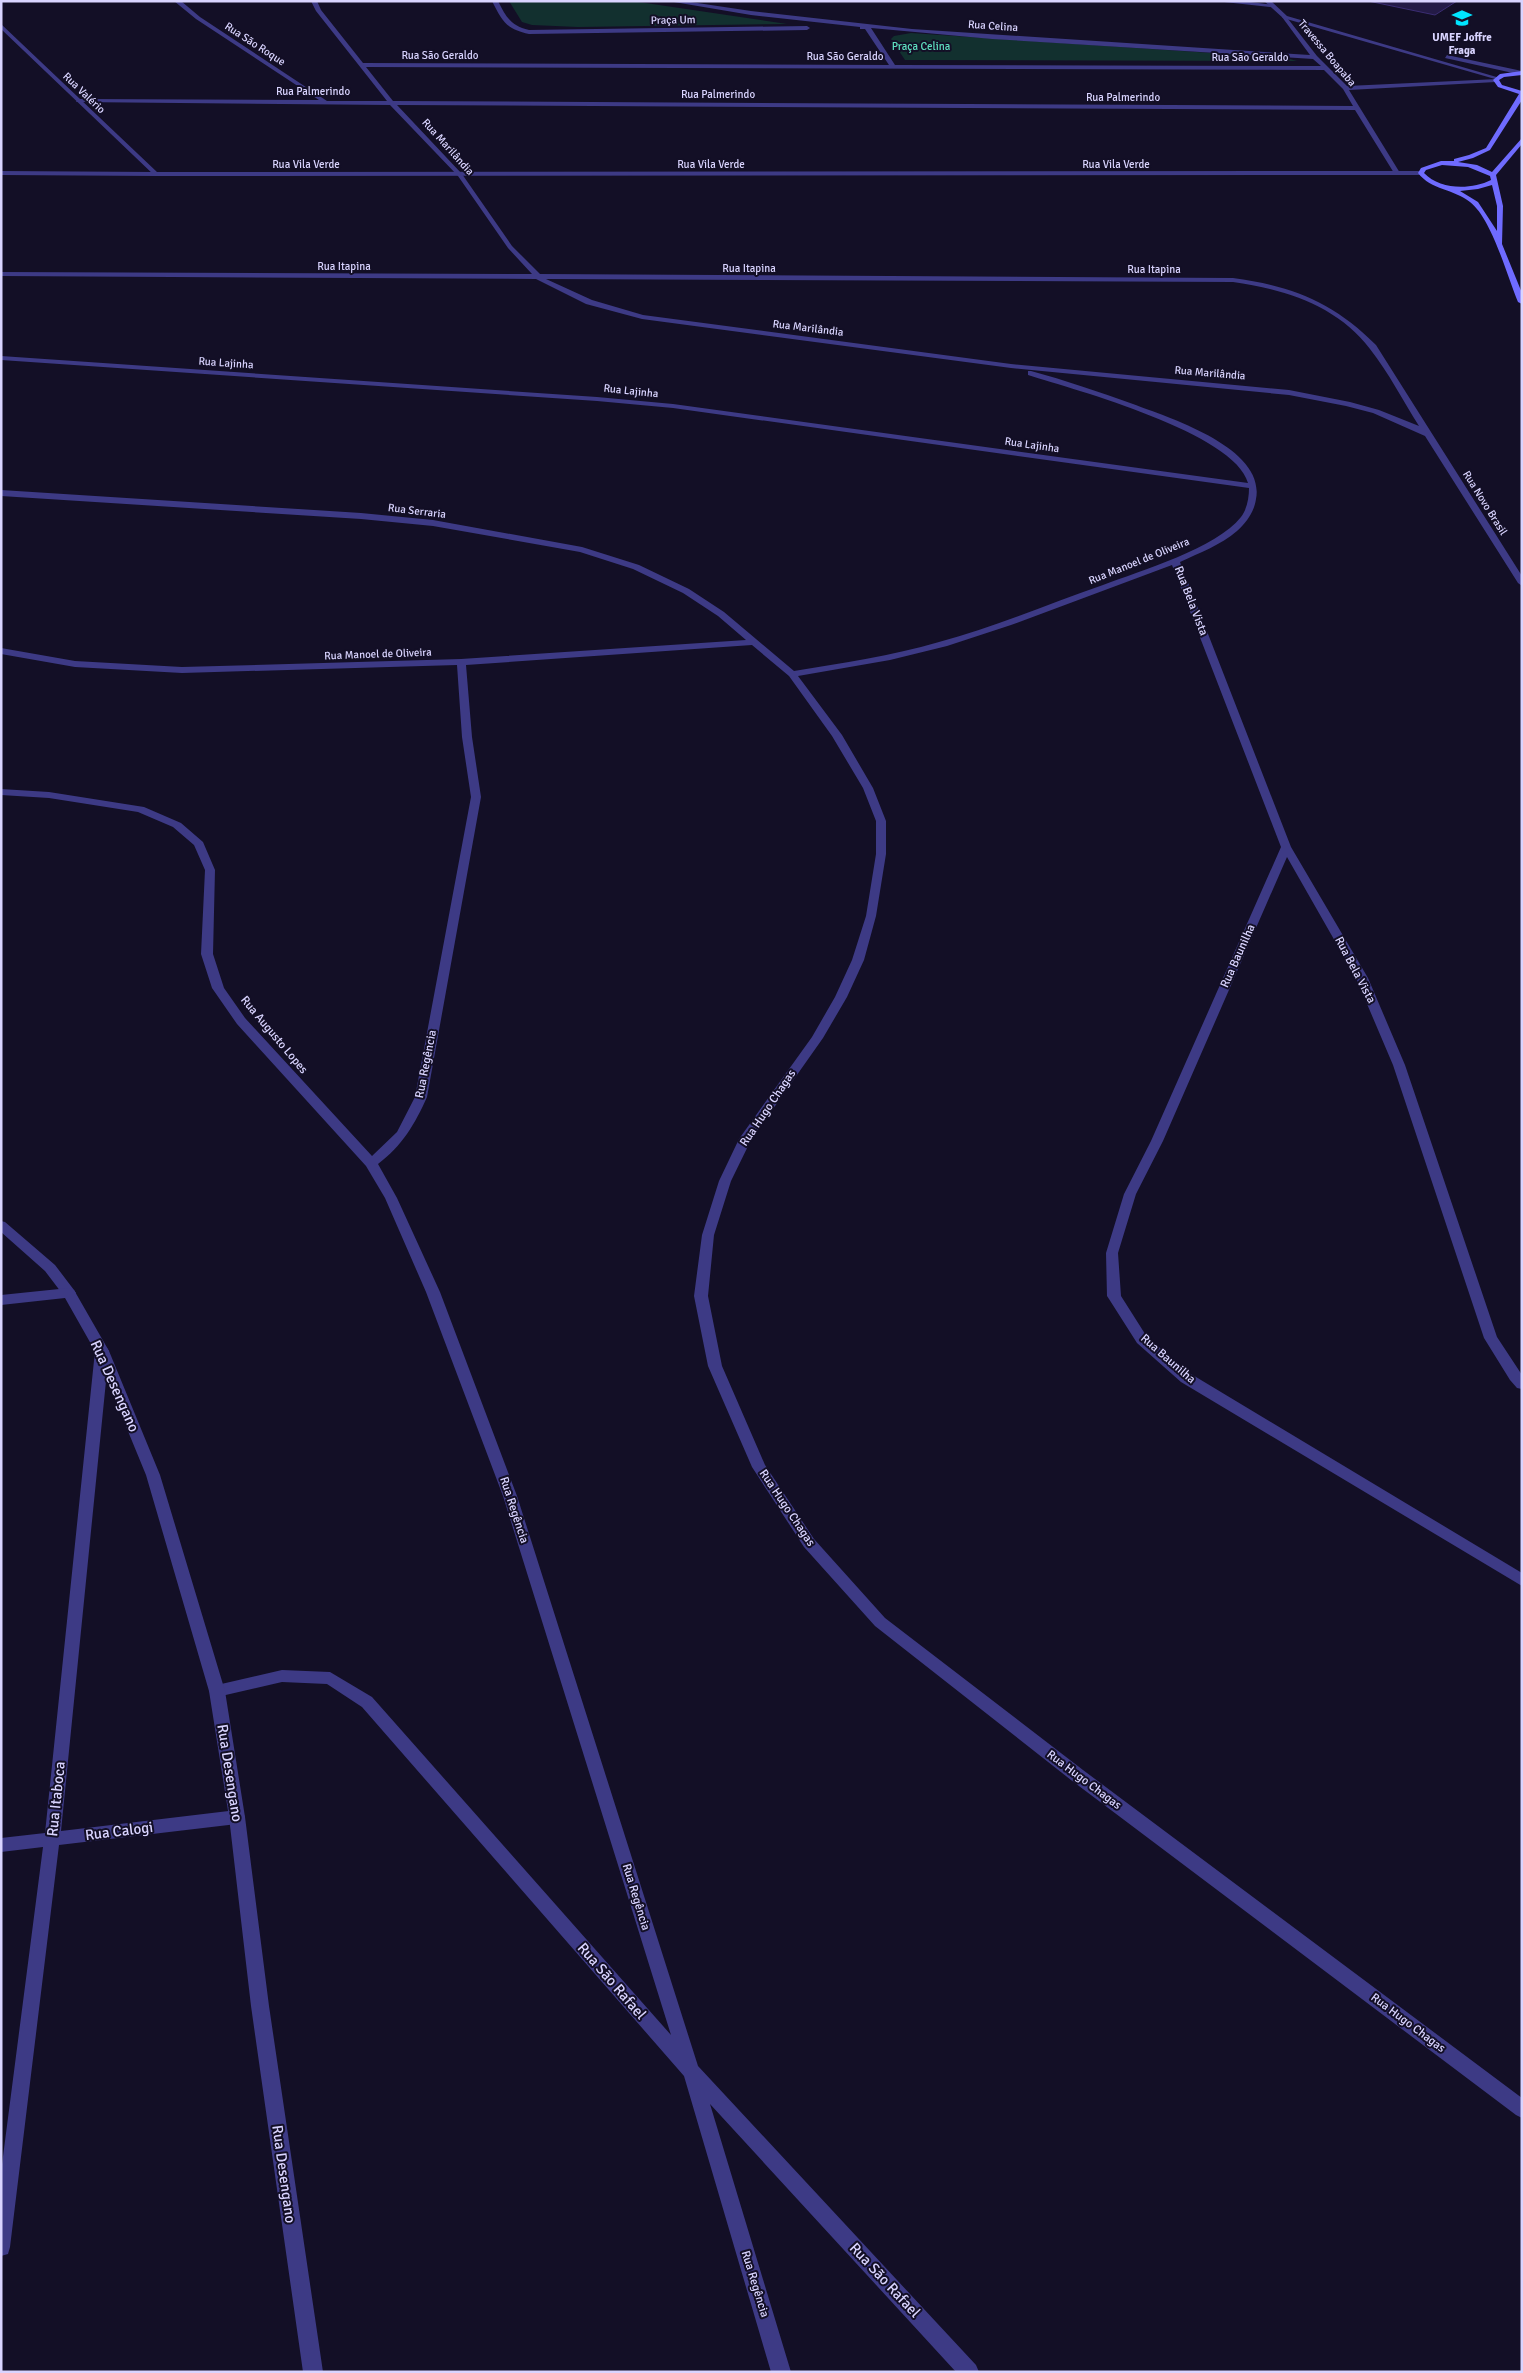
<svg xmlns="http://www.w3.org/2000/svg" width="1523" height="2373" viewBox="0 0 1523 2373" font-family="Signika,sans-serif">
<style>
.green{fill:#12302f}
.building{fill:#241b47;stroke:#3b2d73}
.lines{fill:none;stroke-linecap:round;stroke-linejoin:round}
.minor{fill:#3d3a85;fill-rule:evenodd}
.tertiary{fill:#3d3a85;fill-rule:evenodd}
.secondary{fill:#6f6bff;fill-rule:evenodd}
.labels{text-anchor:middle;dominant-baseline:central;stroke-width:4;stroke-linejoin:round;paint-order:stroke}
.far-street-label{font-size:11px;fill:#d9d4ff;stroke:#130f26}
.far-poi-label{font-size:11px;font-weight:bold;fill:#d9d4ff;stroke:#130f26}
.far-park-label{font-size:11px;fill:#5fe0c0;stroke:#130f26}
.street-label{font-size:12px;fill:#d9d4ff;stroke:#130f26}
.near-street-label{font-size:15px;fill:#d9d4ff;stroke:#130f26}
</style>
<rect width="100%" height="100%" fill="#130f26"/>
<g class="green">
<path d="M509,1h123l155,23 -209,3 -46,-2 -10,-3z"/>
<path d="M911,33l375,25 11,3 -392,-1 -14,-21 3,-3z"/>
</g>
<path class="building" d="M1368,1h89l-22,14z"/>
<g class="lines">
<g class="minor">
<path d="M174,1h7l19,16 127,84h60l-71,-90 -5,-10h6l4,9 42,53 526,2 -24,-36h-5v-2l-109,-12 -83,-14h16l67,10 161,18 398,26 -28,-38 3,-2 32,41 30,30 151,-7 -2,3 -147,8 51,83 -3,2 -3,-2 -39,-63 -958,-5 65,69 50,72 28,28 693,4c59,8 100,24 143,67l146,231v10l-4,-3 -93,-147 -52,-23 -27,-7 -57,-11 -278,-27 -369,-49 -56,-15 -50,-25 -535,-3v-4l531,2 -24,-26 -50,-72 -68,-71 -314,-3 2,-3 241,1 -123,-81zM871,28l121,11 321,20 8,7 -426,-1zM366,67l958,3 19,19 10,17 -960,-5zM546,279l687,3c51,7 105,24 137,67 19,24 33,52 49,77l-40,-16 -29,-8 -61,-12 -278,-26 -368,-49 -51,-15z"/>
<path d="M492,1h6c8,16 13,25 31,29l278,-4 3,2 -3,2 -278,4c-23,-5 -27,-13 -37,-33z"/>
<path d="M1215,1h28l30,4 -3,2z"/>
<path d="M1,171l154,1 3,2 -3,2 -154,-1z"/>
<path d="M1,356l596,41 76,7 575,79c-13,-50 -172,-93 -220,-108v-4h3c34,9 68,21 102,33 37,14 133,44 123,95 -2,13 -9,23 -19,32 -16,14 -38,22 -57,31l111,285 77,131 37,87 92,272 25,38v14l-5,-1 -7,-8 -26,-42 -91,-273 -37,-87 -69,-121 -124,284 -27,53 -18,59 3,43 26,41 44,37 331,199v13l-341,-204 -44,-39 -28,-44 -2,-3 -1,-43 18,-59 27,-53 130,-294 -109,-282 -161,60 -64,21 -57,14 -92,16 44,59 31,53 13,33v33l-10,62 -12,44 -17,37 -24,41 -72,102 -20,41 -17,54 -6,61 14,70 43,99 49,74 71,79 198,152 439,328v20l-6,-3 -445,-335 -196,-154 -71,-79 -52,-80 -44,-101 -14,-70 8,-61 17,-54 20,-42 73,-102 23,-40 17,-37 14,-44 10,-62v-33l-13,-33 -31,-52 -43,-60 -37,-31 -286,20 6,72 9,60 -54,300c-12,27 -25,49 -49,67l19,34 43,94 77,204 181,570 278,299 3,7h-23l-246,-268 81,268h-20l-87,-296 -322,-369 -35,-23 -45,-2 -65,15 -5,-1 -3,-5 3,-5 5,-1 65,-15 48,2 42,25 299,338 -168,-539 -77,-204 -41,-94 -19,-32 -129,-142 -25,-36 -11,-34 4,-84 -11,-25 -21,-18 -35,-15 -89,-14 -48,-3v-6l48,3 95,15 37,16 22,19 12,28 -2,84 11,34 21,30 127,138 25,-24 18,-35 56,-300 -9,-60 -5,-72 -275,8 -107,-6 -74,-13v-6l74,13 107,6 279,-8 285,-19 -28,-24 -35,-23 -50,-24 -53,-17 -147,-26 -72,-7 -360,-23v-6l360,23 72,7 149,27 57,18 50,24 35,23 70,59c49,-8 97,-15 145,-29 56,-15 109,-38 164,-57 37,-14 114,-37 138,-68 6,-8 8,-19 8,-29l-576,-80 -76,-7 -596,-41z"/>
<path d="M1,1221l4,1 50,43 19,25 2,3 -2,3h-10l-19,-25 -44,-39z"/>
<path d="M102,1346l5,2 2,3 -48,480 176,-21 6,2 2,5 -2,5 -6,2 -178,21 -49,402 -2,7 -7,2v-84l42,-325 -42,5v-14l44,-5 50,-482 2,-3z"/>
</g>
<g class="tertiary">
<path d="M1264,1h7l16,15 213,62 -5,1 -212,-61z"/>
<path d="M1,24l156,148 1264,-1 3,2 -3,2 -1266,1 -154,-147z"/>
<path d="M1447,55l75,16v4l-77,-17z"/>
<path d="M69,1288l5,2 35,61 51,124 65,216 20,126 24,189 54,366h-20l-52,-366 -22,-189 -20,-126 -63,-216 -51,-124 -30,-53 -64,7v-10z"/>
</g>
<path class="secondary" d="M1522,71v4l-18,2 -5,3 3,5 20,6v9l-32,50 -17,8 -15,4 19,3 15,7 30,-34v6l-26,31 7,31 -1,38 20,49v11l-4,-2c-11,-26 -26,-83 -48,-100 -16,-13 -39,-12 -52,-29l3,-5 20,-7h13v-2l15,-4 17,-7 33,-54 -21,-7 -5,-7 7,-6zM1442,165l26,2 22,9 1,4c-20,10 -51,10 -67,-7l2,-3zM1492,185l5,21v25l-19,-29 -18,-11 18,-2z"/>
</g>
<defs>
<symbol id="school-bare" viewBox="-9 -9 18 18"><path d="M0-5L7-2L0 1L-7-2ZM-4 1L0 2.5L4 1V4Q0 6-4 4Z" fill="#00e5ff" stroke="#130f26" stroke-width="2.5" paint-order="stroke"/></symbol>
</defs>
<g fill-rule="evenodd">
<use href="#school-bare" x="1448" y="4" width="28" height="28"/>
</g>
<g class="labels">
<g class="far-street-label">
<text transform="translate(673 20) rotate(-1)">Praça Um</text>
<text transform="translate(993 26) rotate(4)">Rua Celina</text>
<text transform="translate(255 44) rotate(33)">Rua São Roque</text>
<text transform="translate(1327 53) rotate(50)">Travessa Boapaba</text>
<text x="440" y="55">Rua São Geraldo</text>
<text x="845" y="56">Rua São Geraldo</text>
<text x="1250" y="57">Rua São Geraldo</text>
<text x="313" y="91">Rua Palmerindo</text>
<text transform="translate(84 93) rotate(44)">Rua Valério</text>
<text x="718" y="94">Rua Palmerindo</text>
<text x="1123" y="97">Rua Palmerindo</text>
<text transform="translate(448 147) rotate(48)">Rua Marilândia</text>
<text x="306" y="164">Rua Vila Verde</text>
<text x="711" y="164">Rua Vila Verde</text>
<text x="1116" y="164">Rua Vila Verde</text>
<text x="344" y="266">Rua Itapina</text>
<text x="749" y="268">Rua Itapina</text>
<text x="1154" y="269">Rua Itapina</text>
<text transform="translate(808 328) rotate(7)">Rua Marilândia</text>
<text transform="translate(226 363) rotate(4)">Rua Lajinha</text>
<text transform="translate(1210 373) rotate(5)">Rua Marilândia</text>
<text transform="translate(631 391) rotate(6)">Rua Lajinha</text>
<text transform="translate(1032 445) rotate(8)">Rua Lajinha</text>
<text transform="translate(1485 503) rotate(58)">Rua Novo Brasil</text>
<text transform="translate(417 511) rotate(7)">Rua Serraria</text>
<text transform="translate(1139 561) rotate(-22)">Rua Manoel de Oliveira</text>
<text transform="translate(378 654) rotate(-2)">Rua Manoel de Oliveira</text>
</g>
<g class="far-poi-label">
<text x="1462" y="37">UMEF Joffre<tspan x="1462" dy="13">Fraga</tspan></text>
</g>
<g class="far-park-label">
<text x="921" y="46">Praça Celina</text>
</g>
<g class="street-label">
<text transform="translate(1191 601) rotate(69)">Rua Bela Vista</text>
<text transform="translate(1238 956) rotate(-66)">Rua Baunilha</text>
<text transform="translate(1355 970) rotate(62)">Rua Bela Vista</text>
<text transform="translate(274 1035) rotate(50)">Rua Augusto Lopes</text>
<text transform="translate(426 1064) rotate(-79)">Rua Regência</text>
<text transform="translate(768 1108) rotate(-56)">Rua Hugo Chagas</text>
<text transform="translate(1168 1359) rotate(41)">Rua Baunilha</text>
<text transform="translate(787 1508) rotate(56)">Rua Hugo Chagas</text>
<text transform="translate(514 1510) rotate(72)">Rua Regência</text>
<text transform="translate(1084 1780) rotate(37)">Rua Hugo Chagas</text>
<text transform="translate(636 1897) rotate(73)">Rua Regência</text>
<text transform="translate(1408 2023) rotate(37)">Rua Hugo Chagas</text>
<text transform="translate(755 2284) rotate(73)">Rua Regência</text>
</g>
<g class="near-street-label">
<text transform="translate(115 1386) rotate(66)">Rua Desengano</text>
<text transform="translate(230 1773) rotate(81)">Rua Desengano</text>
<text transform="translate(56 1799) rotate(-84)">Rua Itaboca</text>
<text transform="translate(119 1831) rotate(-7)">Rua Calogi</text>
<text transform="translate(612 1981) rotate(49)">Rua São Rafael</text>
<text transform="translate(284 2174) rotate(82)">Rua Desengano</text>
<text transform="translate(885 2280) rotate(47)">Rua São Rafael</text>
</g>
</g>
<rect width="1523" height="2373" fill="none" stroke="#d9d4ff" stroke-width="5"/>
</svg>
